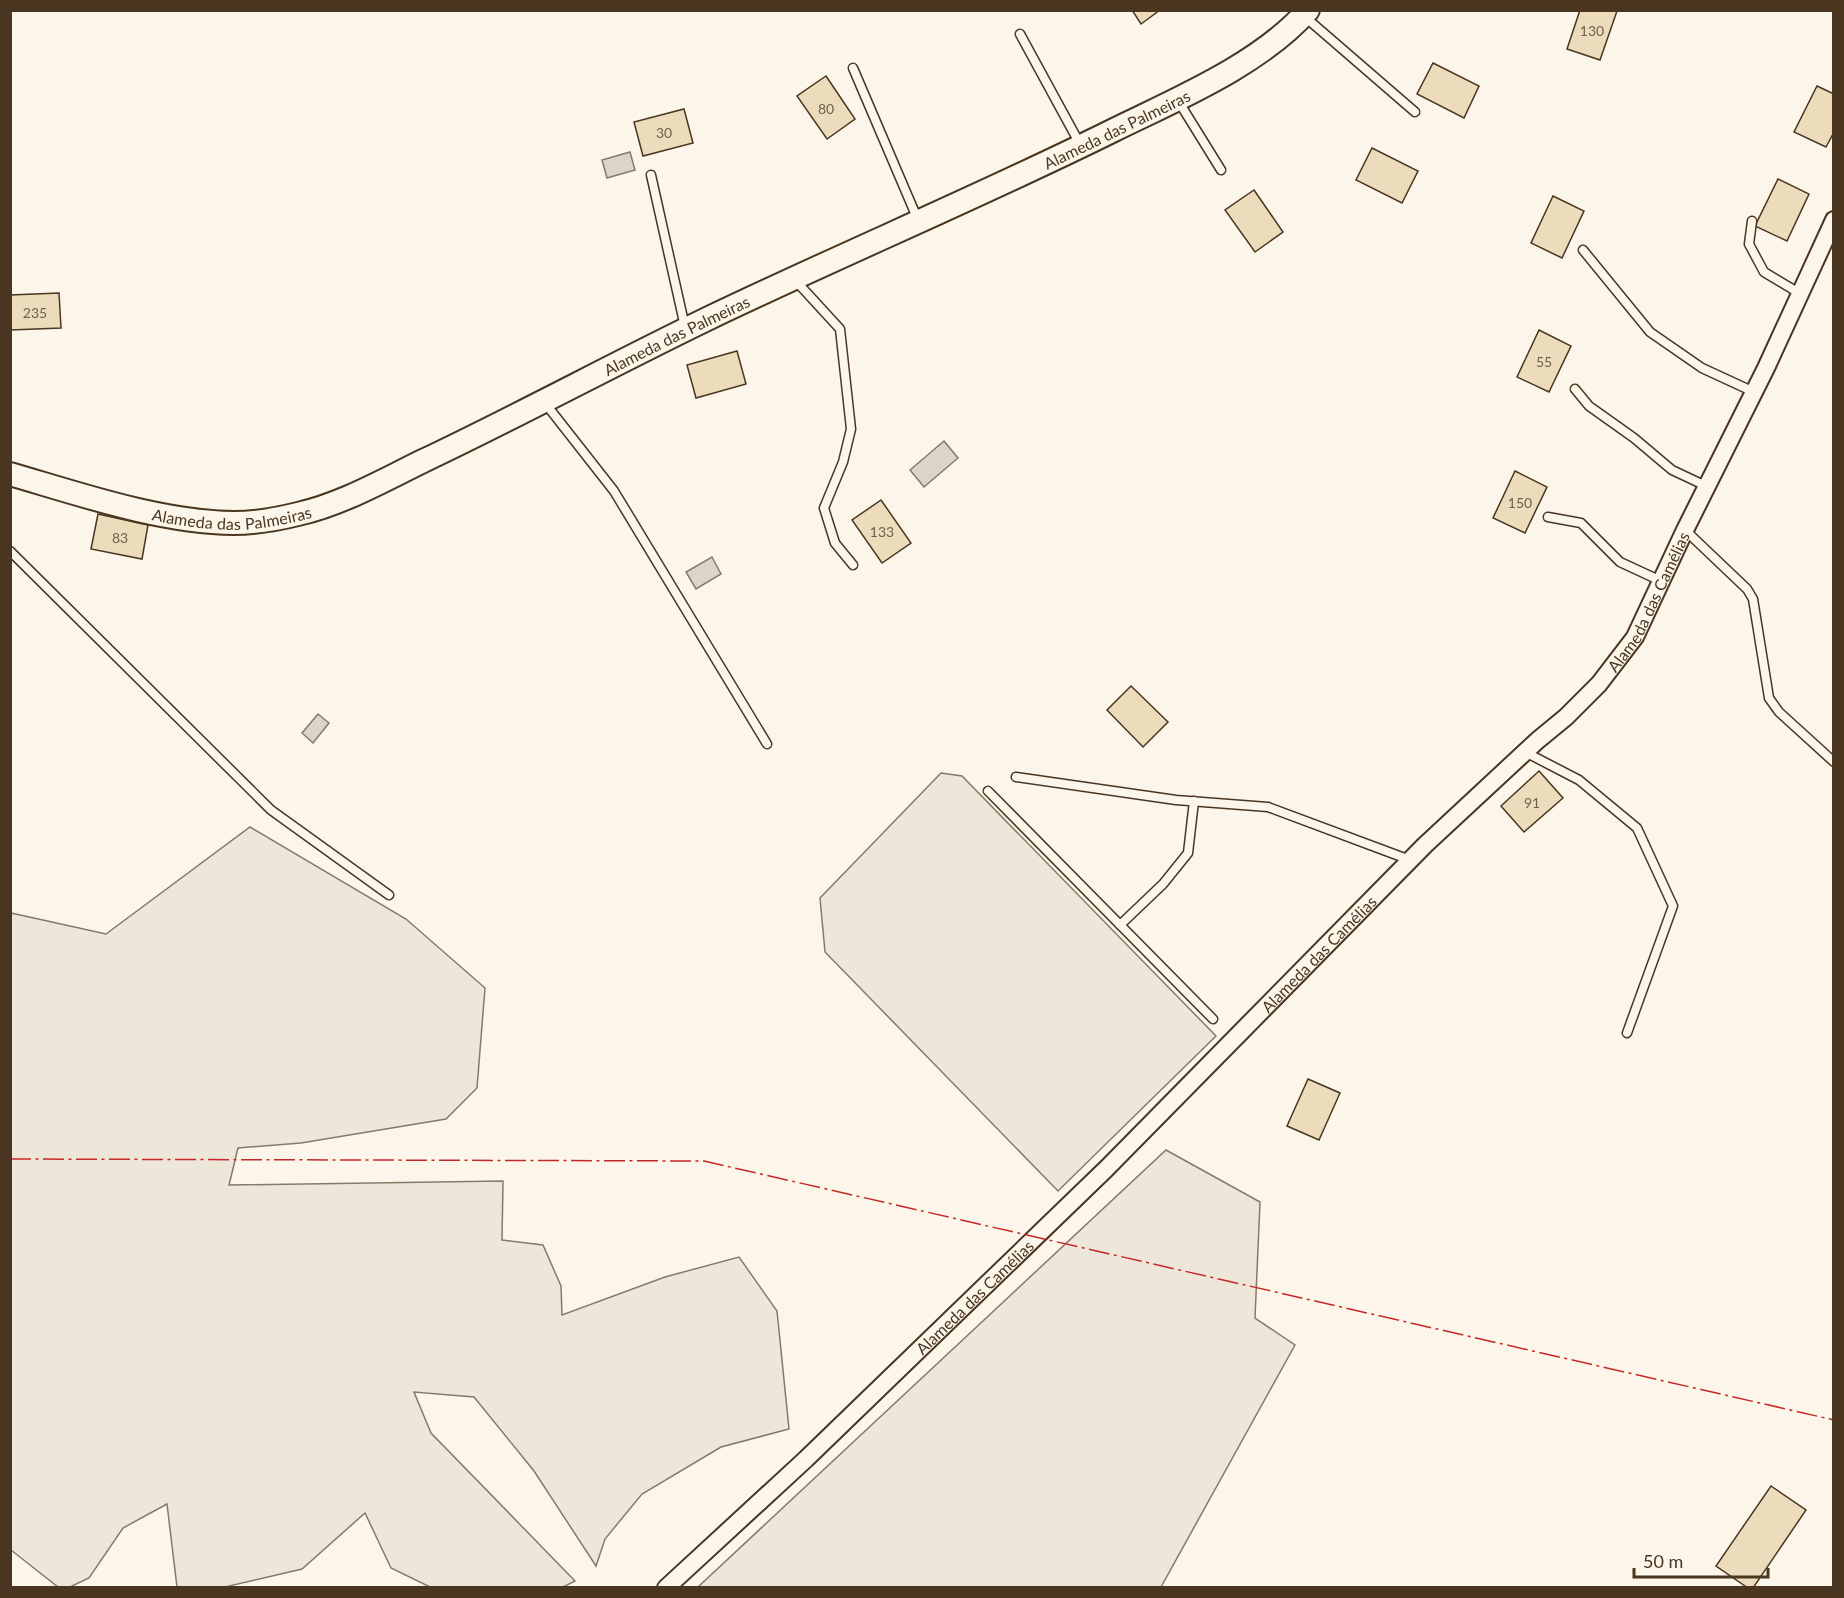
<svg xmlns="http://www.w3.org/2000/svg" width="1844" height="1598" viewBox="0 0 1844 1598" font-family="Lato,sans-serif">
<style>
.green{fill:#ede6d9;stroke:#887966;stroke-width:1.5}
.water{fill:#dcd4c6;stroke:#887966;stroke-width:1.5}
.building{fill:#ecdcbc;stroke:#4a3520;stroke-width:1.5}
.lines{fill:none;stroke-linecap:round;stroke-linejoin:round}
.lane-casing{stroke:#4a3520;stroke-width:11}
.street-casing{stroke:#4a3520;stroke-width:20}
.secondary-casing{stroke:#4a3520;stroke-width:26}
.lane{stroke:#fbf6e9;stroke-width:8}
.street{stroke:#fbf6e9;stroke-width:16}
.secondary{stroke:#fbf6e9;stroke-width:22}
.power{stroke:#c62828;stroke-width:1.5;stroke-dasharray:21 4.5 3 4.5;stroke-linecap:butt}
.labels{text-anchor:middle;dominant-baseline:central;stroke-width:4.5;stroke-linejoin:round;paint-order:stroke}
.number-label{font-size:14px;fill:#725f47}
.street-label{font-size:16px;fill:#4a3520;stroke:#fbf6e9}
</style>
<rect width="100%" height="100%" fill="#fbf6e9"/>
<g class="green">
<path d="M941,773l21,3 254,260 -158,155 -233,-239 -5,-54z"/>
<path d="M250,827l156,92 79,69 -8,100 -31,31 -145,24 -63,5 -9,37 274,-4 -1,59 41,5 18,41 1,29 103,-38 74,-20 38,54 12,118 -68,18 -79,47 -37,45 -9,27 -62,-95 -60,-74 -60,-5 17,41 144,148 -12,6h-133l-39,-19 -26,-55 -63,56 -77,18h-48l-10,-83 -44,24 -34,50 -19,9h-12l-47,-37v-637l95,21z"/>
<path d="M1166,1150l94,52 -5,116 40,27 -134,242h-463z"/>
</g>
<g class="water">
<path d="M630,152l5,18 -28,8 -5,-18z"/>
<path d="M944,441l14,17 -34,29 -14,-17z"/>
<path d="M712,557l9,17 -25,15 -10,-17z"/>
<path d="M318,714l11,9 -16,20 -11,-10z"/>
</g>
<g class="building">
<path d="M1132,10h28l-19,14z"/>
<path d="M1580,10l37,1 -17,49 -33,-11z"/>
<path d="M1433,63l46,23 -15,32 -47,-24z"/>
<path d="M826,76l29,43 -28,20 -30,-43z"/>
<path d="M1817,86l17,8v38l-8,15 -32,-15z"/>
<path d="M684,109l9,34 -50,13 -9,-34z"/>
<path d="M1372,148l46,23 -16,32 -46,-23z"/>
<path d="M1778,179l31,15 -22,47 -32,-15z"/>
<path d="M1254,190l29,42 -28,20 -30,-42z"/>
<path d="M1553,196l31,15 -22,47 -31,-15z"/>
<path d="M59,293l2,35 -51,2v-35z"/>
<path d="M1539,330l32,16 -22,46 -32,-15z"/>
<path d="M737,351l9,33 -50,14 -9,-33z"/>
<path d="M1515,471l32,16 -22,46 -32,-15z"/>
<path d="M881,500l30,43 -29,20 -30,-43z"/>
<path d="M98,514l50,11 -6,34 -51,-10z"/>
<path d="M1131,686l37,36 -25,25 -36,-37z"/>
<path d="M1539,771l24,27 -39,34 -23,-26z"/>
<path d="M1308,1079l32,14 -21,47 -32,-14z"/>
<path d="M1771,1486l35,24 -53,78h-5l-32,-22z"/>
</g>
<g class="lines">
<defs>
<g id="lane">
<path d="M1304,16l111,96"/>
<path d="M1020,34l61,112"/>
<path d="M853,68l65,152"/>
<path d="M1177,99l44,71"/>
<path d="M651,175l34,152"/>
<path d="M1752,221l-3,23 15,28 35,21"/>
<path d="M1583,250l67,82 52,36 52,24"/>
<path d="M795,280l45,49 11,100 -8,33 -19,46 11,35 18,22"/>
<path d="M1575,389l14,17 45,32 38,32 34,16"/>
<path d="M545,403l69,88 153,253"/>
<path d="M1548,517l33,6 39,39 41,19"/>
<path d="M1685,530l62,59 6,10 16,99 10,14 55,50"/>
<path d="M10,551l261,259 118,85"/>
<path d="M1525,752l54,28 58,48 36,78 -46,127"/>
<path d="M1016,777l160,23 92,7 142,53"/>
<path d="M988,791l225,228"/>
<path d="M1120,925l43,-41 25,-31 6,-52"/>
</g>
<g id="street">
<path id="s1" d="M666,1588l140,-129 301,-291 318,-323 113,-105 28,-23 33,-33 36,-47 50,-107 81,-162 68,-148"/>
</g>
<g id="secondary">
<path id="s2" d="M10,474c72,21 150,48 224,49 20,0 44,-4 64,-9 44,-10 84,-33 125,-53 95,-45 187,-95 282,-141 135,-65 274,-123 409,-190 63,-31 147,-66 194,-120"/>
</g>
</defs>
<use href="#lane" class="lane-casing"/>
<use href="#street" class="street-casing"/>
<use href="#secondary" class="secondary-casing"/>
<use href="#lane" class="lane"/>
<use href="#street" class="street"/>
<use href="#secondary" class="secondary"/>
<path class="power" d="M10,1159l694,2 1130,259"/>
</g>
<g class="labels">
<g class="number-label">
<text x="1592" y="30">130</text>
<text x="826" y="108">80</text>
<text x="664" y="132">30</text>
<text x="35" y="312">235</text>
<text x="1544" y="361">55</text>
<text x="1520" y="502">150</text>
<text x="882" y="531">133</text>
<text x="120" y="537">83</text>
<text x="1532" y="802">91</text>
</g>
<g class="street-label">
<text stroke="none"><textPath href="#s2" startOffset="1200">Alameda das Palmeiras</textPath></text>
<text stroke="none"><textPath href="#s2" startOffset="714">Alameda das Palmeiras</textPath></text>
<text stroke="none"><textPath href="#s2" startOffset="228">Alameda das Palmeiras</textPath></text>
<text stroke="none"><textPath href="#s1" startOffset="1396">Alameda das Camélias</textPath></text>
<text stroke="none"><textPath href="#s1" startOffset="910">Alameda das Camélias</textPath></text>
<text stroke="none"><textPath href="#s1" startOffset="424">Alameda das Camélias</textPath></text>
</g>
</g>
<rect width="1844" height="1598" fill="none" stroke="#4a3520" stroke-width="24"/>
<path d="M1634 1568v9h134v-9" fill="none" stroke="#4a3520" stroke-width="3"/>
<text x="1643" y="1568" font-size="18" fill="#4a3520" stroke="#fbf6e9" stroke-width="4.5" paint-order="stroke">50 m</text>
</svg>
